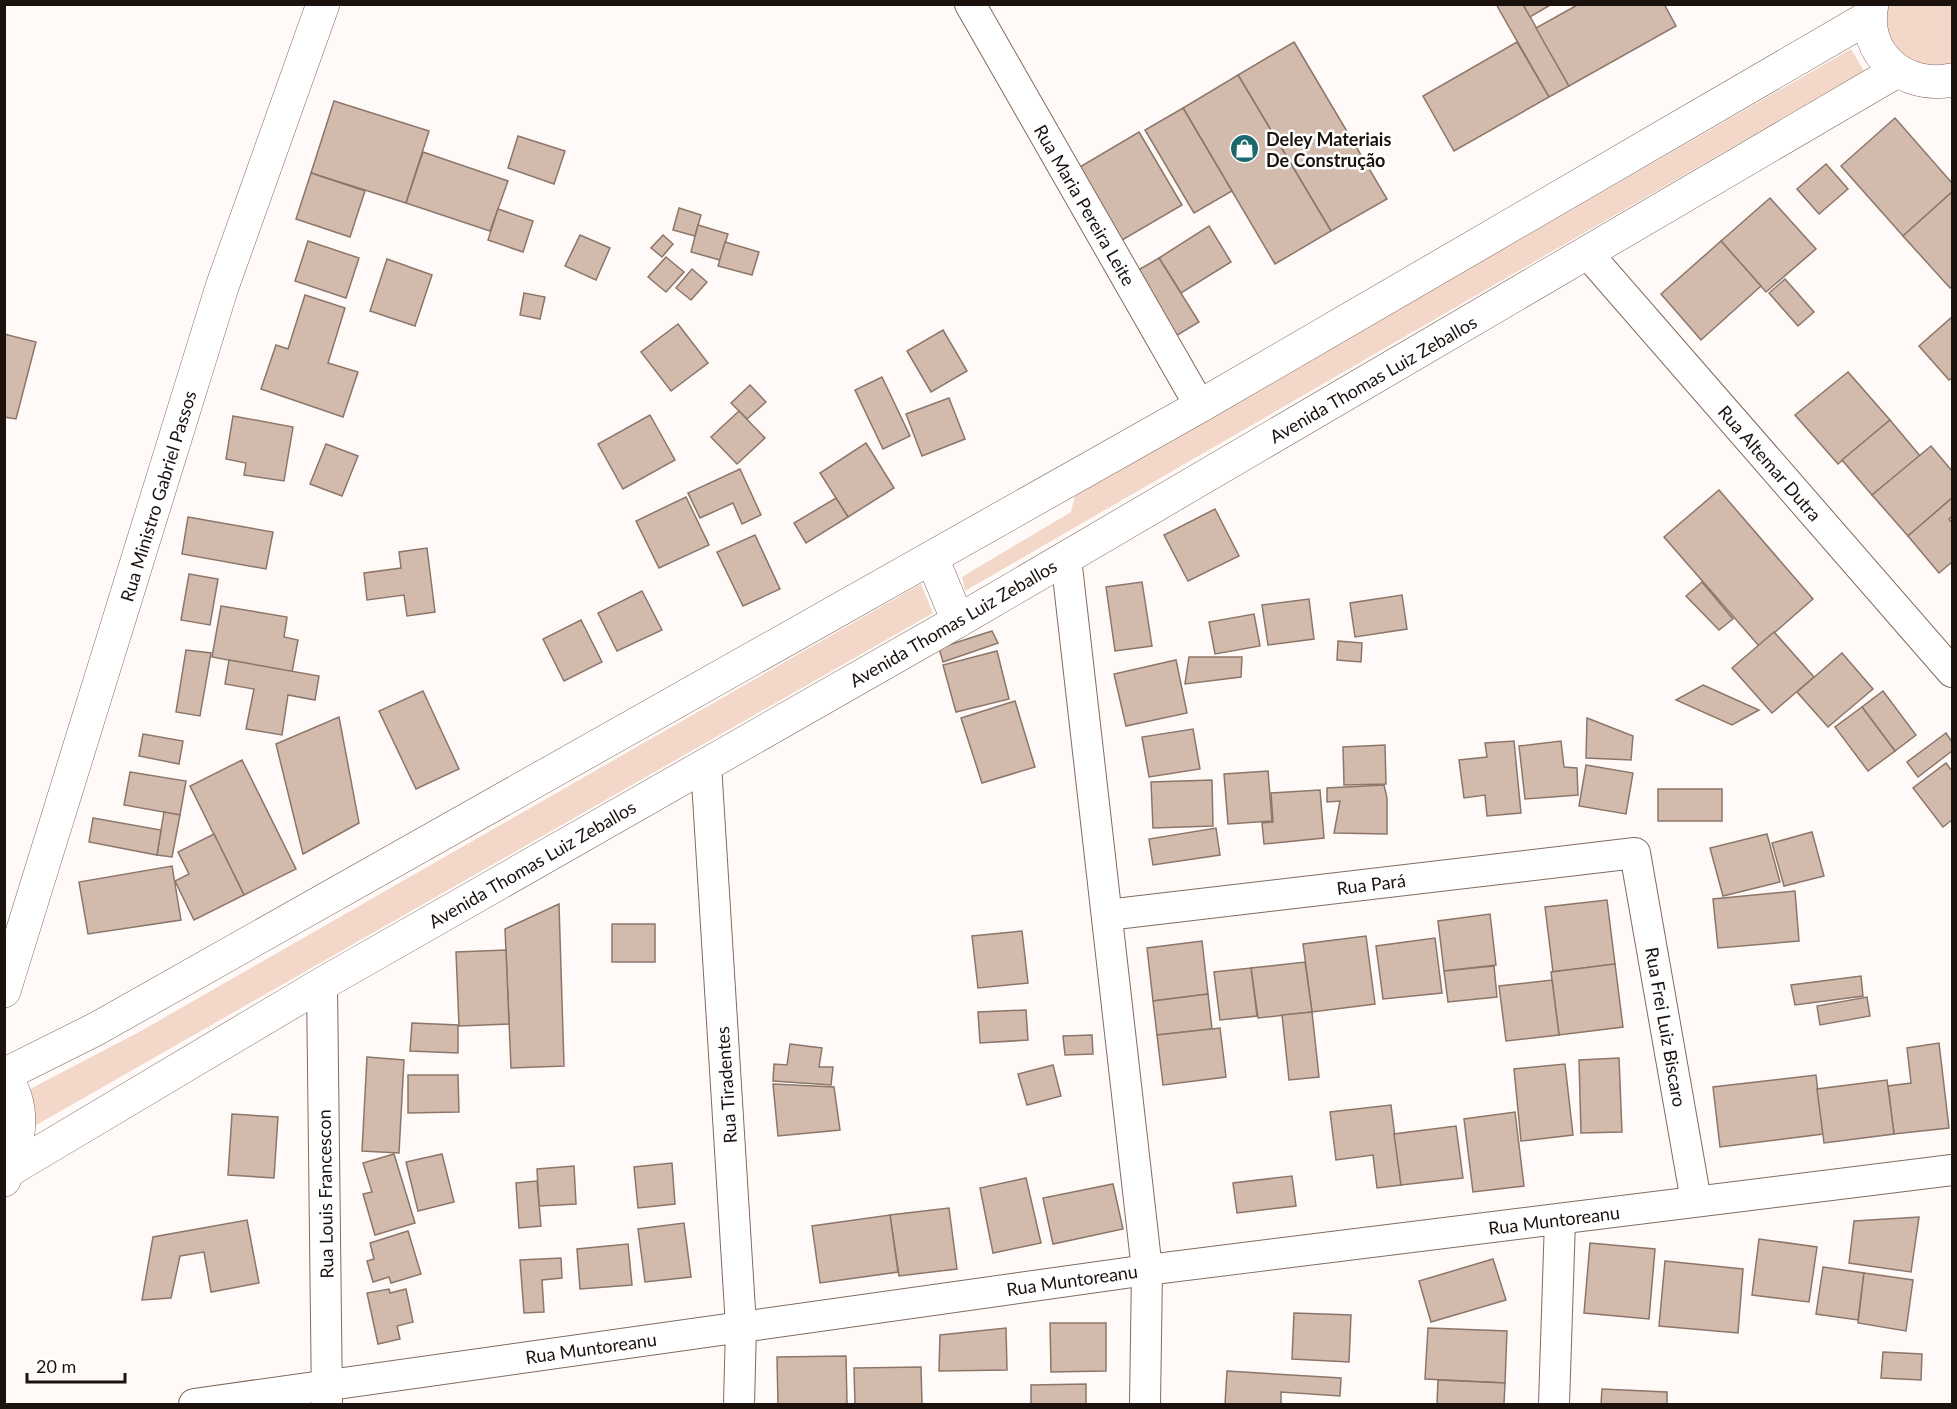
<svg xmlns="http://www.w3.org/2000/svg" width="1957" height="1409" viewBox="0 0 1957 1409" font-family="Lato,sans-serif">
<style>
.green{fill:#f3d7c8}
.building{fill:#d2baad;stroke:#8c766a;stroke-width:1.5}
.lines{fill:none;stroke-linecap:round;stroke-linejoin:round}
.minor-casing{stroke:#806b5f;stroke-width:32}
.secondary-casing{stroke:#806b5f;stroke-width:34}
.minor{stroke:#fff;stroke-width:30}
.secondary{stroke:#fff;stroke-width:33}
.labels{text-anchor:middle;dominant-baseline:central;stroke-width:5;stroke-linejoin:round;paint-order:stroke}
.poi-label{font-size:18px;font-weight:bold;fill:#1b120e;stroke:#fff;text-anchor:start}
.street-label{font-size:18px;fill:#1b120e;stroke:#fff}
</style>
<rect width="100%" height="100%" fill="#fffaf7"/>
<g class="green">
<path d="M1884,5h68v60l-14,3 -32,-7 -21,-27z"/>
<path d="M1851,49l13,22 -899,520 -3,-14 109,-65 4,-17z"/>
<path d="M921,584l12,29 -902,515 -1,-39 111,-58z"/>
</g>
<g class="building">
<path d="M1496,4h27l46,82 -20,11z"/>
<path d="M1523,4h29l-22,13z"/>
<path d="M1579,4h85l12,22 -107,60 -33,-58z"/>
<path d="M1294,42l93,157 -56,32 -93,-156z"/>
<path d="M1517,42l32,55 -95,54 -31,-55z"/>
<path d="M1238,75l93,156 -56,33 -92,-156z"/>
<path d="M334,101l95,30 -23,72 -95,-30z"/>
<path d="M1183,108l49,83 -38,22 -49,-83z"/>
<path d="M1895,118l57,65v9l-49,44 -62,-70z"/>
<path d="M1139,132l43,73 -70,41 -44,-72z"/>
<path d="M518,136l47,15 -11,33 -46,-16z"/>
<path d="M423,152l85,29 -18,50 -84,-28z"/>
<path d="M1826,164l22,25 -29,25 -22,-25z"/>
<path d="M311,173l54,18 -15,46 -54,-18z"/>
<path d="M1952,192v94l-2,2 -47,-52z"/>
<path d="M1770,198l46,51 -50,43 -45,-51z"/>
<path d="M679,208l22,7 -6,21 -22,-6z"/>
<path d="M498,209l35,12 -10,31 -35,-12z"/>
<path d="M698,225l30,9 -8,26 -29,-8z"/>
<path d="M1209,226l22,36 -50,31 -22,-35z"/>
<path d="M580,235l30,13 -14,32 -31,-14z"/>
<path d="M663,235l10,9 -11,13 -11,-9z"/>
<path d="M308,241l51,17 -13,40 -51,-17z"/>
<path d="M1721,241l40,45 -60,54 -40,-46z"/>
<path d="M725,242l34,10 -7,23 -34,-9z"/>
<path d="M666,257l18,15 -18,20 -18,-15z"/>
<path d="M1159,258l40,64 -30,18 -41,-64z"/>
<path d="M387,259l45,16 -17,51 -45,-15z"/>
<path d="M692,269l15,13 -16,18 -15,-12z"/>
<path d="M1785,279l29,33 -16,14 -29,-33z"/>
<path d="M524,293l21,4 -5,22 -20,-4z"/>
<path d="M305,295l40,13 -17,55 30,9 -15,45 -82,-28 15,-44 12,4z"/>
<path d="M1952,317v61l-3,2 -30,-34z"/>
<path d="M678,324l30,39 -37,28 -30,-39z"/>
<path d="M943,330l24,41 -36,21 -24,-41z"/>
<path d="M4,334l32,8 -20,77 -12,-2z"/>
<path d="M1848,372l42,48 -52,44 -43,-49z"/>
<path d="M882,377l28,59 -27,13 -28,-59z"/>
<path d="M750,385l16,17 -19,17 -16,-16z"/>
<path d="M949,398l16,41 -43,17 -16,-42z"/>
<path d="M739,411l26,27 -28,26 -26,-27z"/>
<path d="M650,415l25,45 -52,29 -25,-45z"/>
<path d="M233,416l60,11 -9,54 -40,-6 2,-12 -20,-4z"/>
<path d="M1890,420l30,36 -48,39 -30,-35z"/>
<path d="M866,443l28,45 -46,29 -28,-44z"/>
<path d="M326,444l32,12 -16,40 -32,-12z"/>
<path d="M1931,446l21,25v27l-44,38 -36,-41z"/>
<path d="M740,469l21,46 -19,9 -9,-21 -33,15 -12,-25z"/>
<path d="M1719,490l94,109 -54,47 -95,-109z"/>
<path d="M686,497l23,48 -50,23 -23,-47z"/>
<path d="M836,498l12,19 -42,26 -12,-20z"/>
<path d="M1952,498v18l-3,3 3,4v39l-13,11 -31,-37z"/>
<path d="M1215,509l24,47 -51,25 -24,-46z"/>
<path d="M188,517l85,15 -7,37 -84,-15z"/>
<path d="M755,535l25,54 -37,17 -26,-54z"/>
<path d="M427,548l8,64 -28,4 -3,-21 -37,5 -3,-27 37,-5 -2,-16z"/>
<path d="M189,574l29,5 -8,46 -29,-5z"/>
<path d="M1142,582l10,64 -37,5 -9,-64z"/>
<path d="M1702,582l31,37 -14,11 -33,-34z"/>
<path d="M642,591l20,39 -45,21 -19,-38z"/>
<path d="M1402,595l5,34 -52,8 -5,-34z"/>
<path d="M1309,599l5,40 -46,6 -6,-40z"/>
<path d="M221,606l66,11 -3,20 14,3 -6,32 -80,-15z"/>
<path d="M1254,614l6,32 -45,8 -6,-32z"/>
<path d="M581,620l21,42 -38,19 -21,-42z"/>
<path d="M992,631l6,12 -55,19 -4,-14z"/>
<path d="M1774,632l40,45 -42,36 -40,-45z"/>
<path d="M1338,641l24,2 -1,19 -24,-2z"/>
<path d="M186,650l25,3 -11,63 -24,-4z"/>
<path d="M997,651l12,48 -53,13 -13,-47z"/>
<path d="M1842,653l31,36 -45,38 -31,-35z"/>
<path d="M1189,657h53l-1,20 -56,7z"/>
<path d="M229,660l90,16 -4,24 -27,-5 -6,40 -36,-6 8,-40 -29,-5z"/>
<path d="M1176,660l11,53 -61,13 -12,-52z"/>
<path d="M1703,685l56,25 -27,15 -56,-25z"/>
<path d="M423,691l36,78 -43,20 -37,-78z"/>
<path d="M1883,691l33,44 -21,16 -33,-44z"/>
<path d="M1015,701l20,66 -53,16 -21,-65z"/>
<path d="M1862,707l33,44 -27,20 -33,-44z"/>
<path d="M339,717l20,106 -56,31 -27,-110z"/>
<path d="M1587,718l46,18 -2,24 -45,-2z"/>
<path d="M1193,729l7,40 -51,8 -7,-40z"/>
<path d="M1946,733l6,9v9l-34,26 -11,-15z"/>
<path d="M143,734l40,7 -4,23 -40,-8z"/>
<path d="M1514,741l7,72 -34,3 -2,-21 -21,3 -5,-38 28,-3 -2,-14z"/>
<path d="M1561,741l3,26 13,1 1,27 -53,4 -6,-53z"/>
<path d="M1385,745l1,39 -42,1 -1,-38z"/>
<path d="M242,760l54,109 -52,26 -54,-109z"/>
<path d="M1946,763l6,8v49l-9,7 -30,-39z"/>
<path d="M1586,765l47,8 -7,41 -47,-8z"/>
<path d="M1268,771l4,50 -44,3 -4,-50z"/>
<path d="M130,772l56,9 -6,34 -56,-10z"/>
<path d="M1212,780l1,46 -60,2 -2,-46z"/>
<path d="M1384,785l3,13v36l-53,-1 6,-32 -13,1v-14z"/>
<rect x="1658" y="789" width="64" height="32"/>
<path d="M1320,790l4,48 -60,6 -2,-21 11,-1 -2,-29z"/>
<path d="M164,812l16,3 -8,42 -15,-2z"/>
<path d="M93,818l68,12 -4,25 -68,-13z"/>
<path d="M1216,828l4,27 -67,10 -4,-26z"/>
<path d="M1812,832l12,44 -40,10 -12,-43z"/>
<path d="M214,834l30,61 -50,25 -19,-39 14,-7 -11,-22z"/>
<path d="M1767,834l13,48 -57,14 -13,-48z"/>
<path d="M172,866l9,54 -93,14 -9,-52z"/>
<path d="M1795,891l4,50 -81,7 -5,-49z"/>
<path d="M1607,900l8,64 -62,8 -8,-65z"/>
<path d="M559,904l5,162 -53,2 -6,-139z"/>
<path d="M1490,914l6,51 -52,6 -6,-50z"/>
<rect x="612" y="924" width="43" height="38"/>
<path d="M1022,931l6,52 -50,5 -6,-52z"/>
<path d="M1366,936l9,68 -63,8 -9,-68z"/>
<path d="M1435,938l7,55 -59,6 -7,-53z"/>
<path d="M1202,941l6,53 -55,7 -6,-53z"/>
<path d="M506,950l3,74 -50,2 -3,-74z"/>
<path d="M1305,962l7,50 -54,6 -7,-50z"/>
<path d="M1615,964l8,63 -64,8 -8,-63z"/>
<path d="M1494,966l3,31 -49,5 -4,-31z"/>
<path d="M1251,968l6,48 -37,4 -6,-48z"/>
<path d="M1861,976l2,20 -68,9 -4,-20z"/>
<path d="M1552,980l7,55 -53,6 -7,-55z"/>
<path d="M1208,994l4,35 -55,6 -4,-34z"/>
<path d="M1867,997l3,19 -50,9 -3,-19z"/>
<path d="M1026,1010l2,30 -48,3 -2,-31z"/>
<path d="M1312,1012l7,65 -30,3 -7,-65z"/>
<path d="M412,1023l46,2v28l-48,-2z"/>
<path d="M1220,1028l6,49 -63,8 -6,-50z"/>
<path d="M1092,1035l1,19 -28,1 -2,-19z"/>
<path d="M1939,1043l10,85 -55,6 -6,-48 23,-3 -4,-35z"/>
<path d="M790,1044l32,4 -3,19h14l-2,18 -58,-4 1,-17 13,1z"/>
<path d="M367,1057l37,3 -5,93 -37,-2z"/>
<path d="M1619,1058l3,74 -41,1 -2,-73z"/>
<path d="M1565,1064l8,71 -52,6 -7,-72z"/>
<path d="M1053,1065l8,31 -34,9 -9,-31z"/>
<path d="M408,1075h50l1,37 -51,1z"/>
<path d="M1816,1075l7,59 -103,13 -7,-60z"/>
<path d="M1887,1080l7,54 -70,9 -7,-54z"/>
<path d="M773,1084l61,3 6,43 -62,6z"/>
<path d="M1391,1105l10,80 -24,3 -4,-33 -37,5 -6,-48z"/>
<path d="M1515,1112l9,74 -51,6 -9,-73z"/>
<path d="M232,1114l46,3 -4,61 -46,-3z"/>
<path d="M1456,1126l7,52 -62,7 -7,-51z"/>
<path d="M394,1154l21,69 -40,12 -12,-41 9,-2 -9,-29z"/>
<path d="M442,1154l12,48 -36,9 -12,-49z"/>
<path d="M672,1163l3,41 -37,4 -4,-41z"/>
<path d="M574,1166l2,38 -37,2 -2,-37z"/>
<path d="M1292,1176l4,30 -59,7 -4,-30z"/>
<path d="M1026,1178l15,65 -48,10 -13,-65z"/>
<path d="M537,1181l4,45 -22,2 -3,-45z"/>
<path d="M1113,1184l10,45 -70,15 -10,-46z"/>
<path d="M949,1208l8,61 -58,7 -9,-61z"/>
<path d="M890,1215l8,57 -78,11 -8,-57z"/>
<path d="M1919,1217l-8,55 -62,-9 5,-42z"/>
<path d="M247,1220l12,63 -48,9 -7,-40 -24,4 -9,42 -29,2 11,-63z"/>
<path d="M684,1223l7,54 -46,5 -7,-53z"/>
<path d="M408,1231l13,43 -30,9 -2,-6 -16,5 -6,-21 7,-2 -4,-16z"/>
<path d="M1759,1239l58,8 -8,55 -57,-7z"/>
<path d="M1590,1243l65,6 -6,70 -65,-6z"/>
<path d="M628,1244l4,41 -52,4 -3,-40z"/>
<path d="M561,1258l1,20 -20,2 2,32 -20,1 -4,-53z"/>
<path d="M1493,1259l13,41 -75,22 -12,-41z"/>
<path d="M1665,1261l78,8 -5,64 -79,-7z"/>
<path d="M1823,1267l41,6 -6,47 -42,-6z"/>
<path d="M1864,1273l49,7 -7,51 -48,-8z"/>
<path d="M389,1289l1,4 16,-4 7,33 -16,4 3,13 -22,5 -11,-51z"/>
<path d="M1294,1313l57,2 -2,47 -57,-3z"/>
<path d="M1050,1323h56v48l-55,1z"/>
<path d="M1006,1328l1,42 -68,1 1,-36z"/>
<path d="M1428,1328l79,3 -2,52 -80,-4z"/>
<path d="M1883,1352l39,2 -1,26 -40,-2z"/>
<path d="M846,1356l1,48h-69l-1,-47z"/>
<path d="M921,1367l1,37h-67l-1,-36z"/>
<path d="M1227,1371l114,7 -1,18 -59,-4v12h-56z"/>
<path d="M1438,1380l67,3 -1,21h-67z"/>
<path d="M1086,1384v20h-55v-19z"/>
<path d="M1602,1389l65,3v12h-66z"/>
</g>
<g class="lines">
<defs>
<g id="minor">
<path d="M970,4l230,402"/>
<path d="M1588,254l364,418"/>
<path d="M1066,558l81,712 -2,134"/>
<path d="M706,765l35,561 -2,78"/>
<path d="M1107,915l528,-62 61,348"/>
<path d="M322,984l5,420"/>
<path d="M194,1404l953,-134 805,-100"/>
<path d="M1554,1404l6,-184"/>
</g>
<g id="secondary">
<path d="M1872,4c-11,50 33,86 80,76"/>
<path d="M932,558l26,63"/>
<path d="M4,991l218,-704 101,-283"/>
<path d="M8,1171l314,-187 636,-363 939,-550"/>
<path d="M4,1180c15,-37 24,-71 0,-105l92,-46 1104,-623 669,-389"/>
</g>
</defs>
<use href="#minor" class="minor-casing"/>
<use href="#secondary" class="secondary-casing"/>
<use href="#minor" class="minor"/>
<use href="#secondary" class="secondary"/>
</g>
<defs>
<symbol id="shop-disc" viewBox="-11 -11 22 22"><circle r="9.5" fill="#1c696d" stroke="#fff"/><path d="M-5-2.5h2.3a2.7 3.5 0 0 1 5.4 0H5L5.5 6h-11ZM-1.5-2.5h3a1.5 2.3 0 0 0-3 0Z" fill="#fff"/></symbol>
</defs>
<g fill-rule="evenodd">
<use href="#shop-disc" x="1228" y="132" width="33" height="33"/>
</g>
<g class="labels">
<g class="poi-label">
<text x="1266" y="139">Deley Materiais<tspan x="1266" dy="21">De Construção</tspan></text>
</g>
<g class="street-label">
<text transform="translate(1085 205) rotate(60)">Rua Maria Pereira Leite</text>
<text transform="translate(1373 379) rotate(-30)">Avenida Thomas Luiz Zeballos</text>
<text transform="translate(1770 463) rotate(49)">Rua Altemar Dutra</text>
<text transform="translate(158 496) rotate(-73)">Rua Ministro Gabriel Passos</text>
<text transform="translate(953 623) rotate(-30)">Avenida Thomas Luiz Zeballos</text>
<text transform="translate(532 864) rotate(-30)">Avenida Thomas Luiz Zeballos</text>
<text transform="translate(1371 884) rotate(-7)">Rua Pará</text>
<text transform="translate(1666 1027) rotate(80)">Rua Frei Luiz Biscaro</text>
<text transform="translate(726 1085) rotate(-94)">Rua Tiradentes</text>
<text transform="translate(325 1194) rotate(-91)">Rua Louis Francescon</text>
<text transform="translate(1554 1220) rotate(-7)">Rua Muntoreanu</text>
<text transform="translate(1072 1280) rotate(-8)">Rua Muntoreanu</text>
<text transform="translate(591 1348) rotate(-8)">Rua Muntoreanu</text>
</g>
</g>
<rect width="1957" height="1409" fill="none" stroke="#1b120e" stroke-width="12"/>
<path d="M27 1373v9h98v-9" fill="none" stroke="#1b120e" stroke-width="3"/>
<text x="36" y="1373" font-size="18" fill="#1b120e" stroke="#ffffff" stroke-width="4.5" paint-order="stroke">20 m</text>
</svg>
